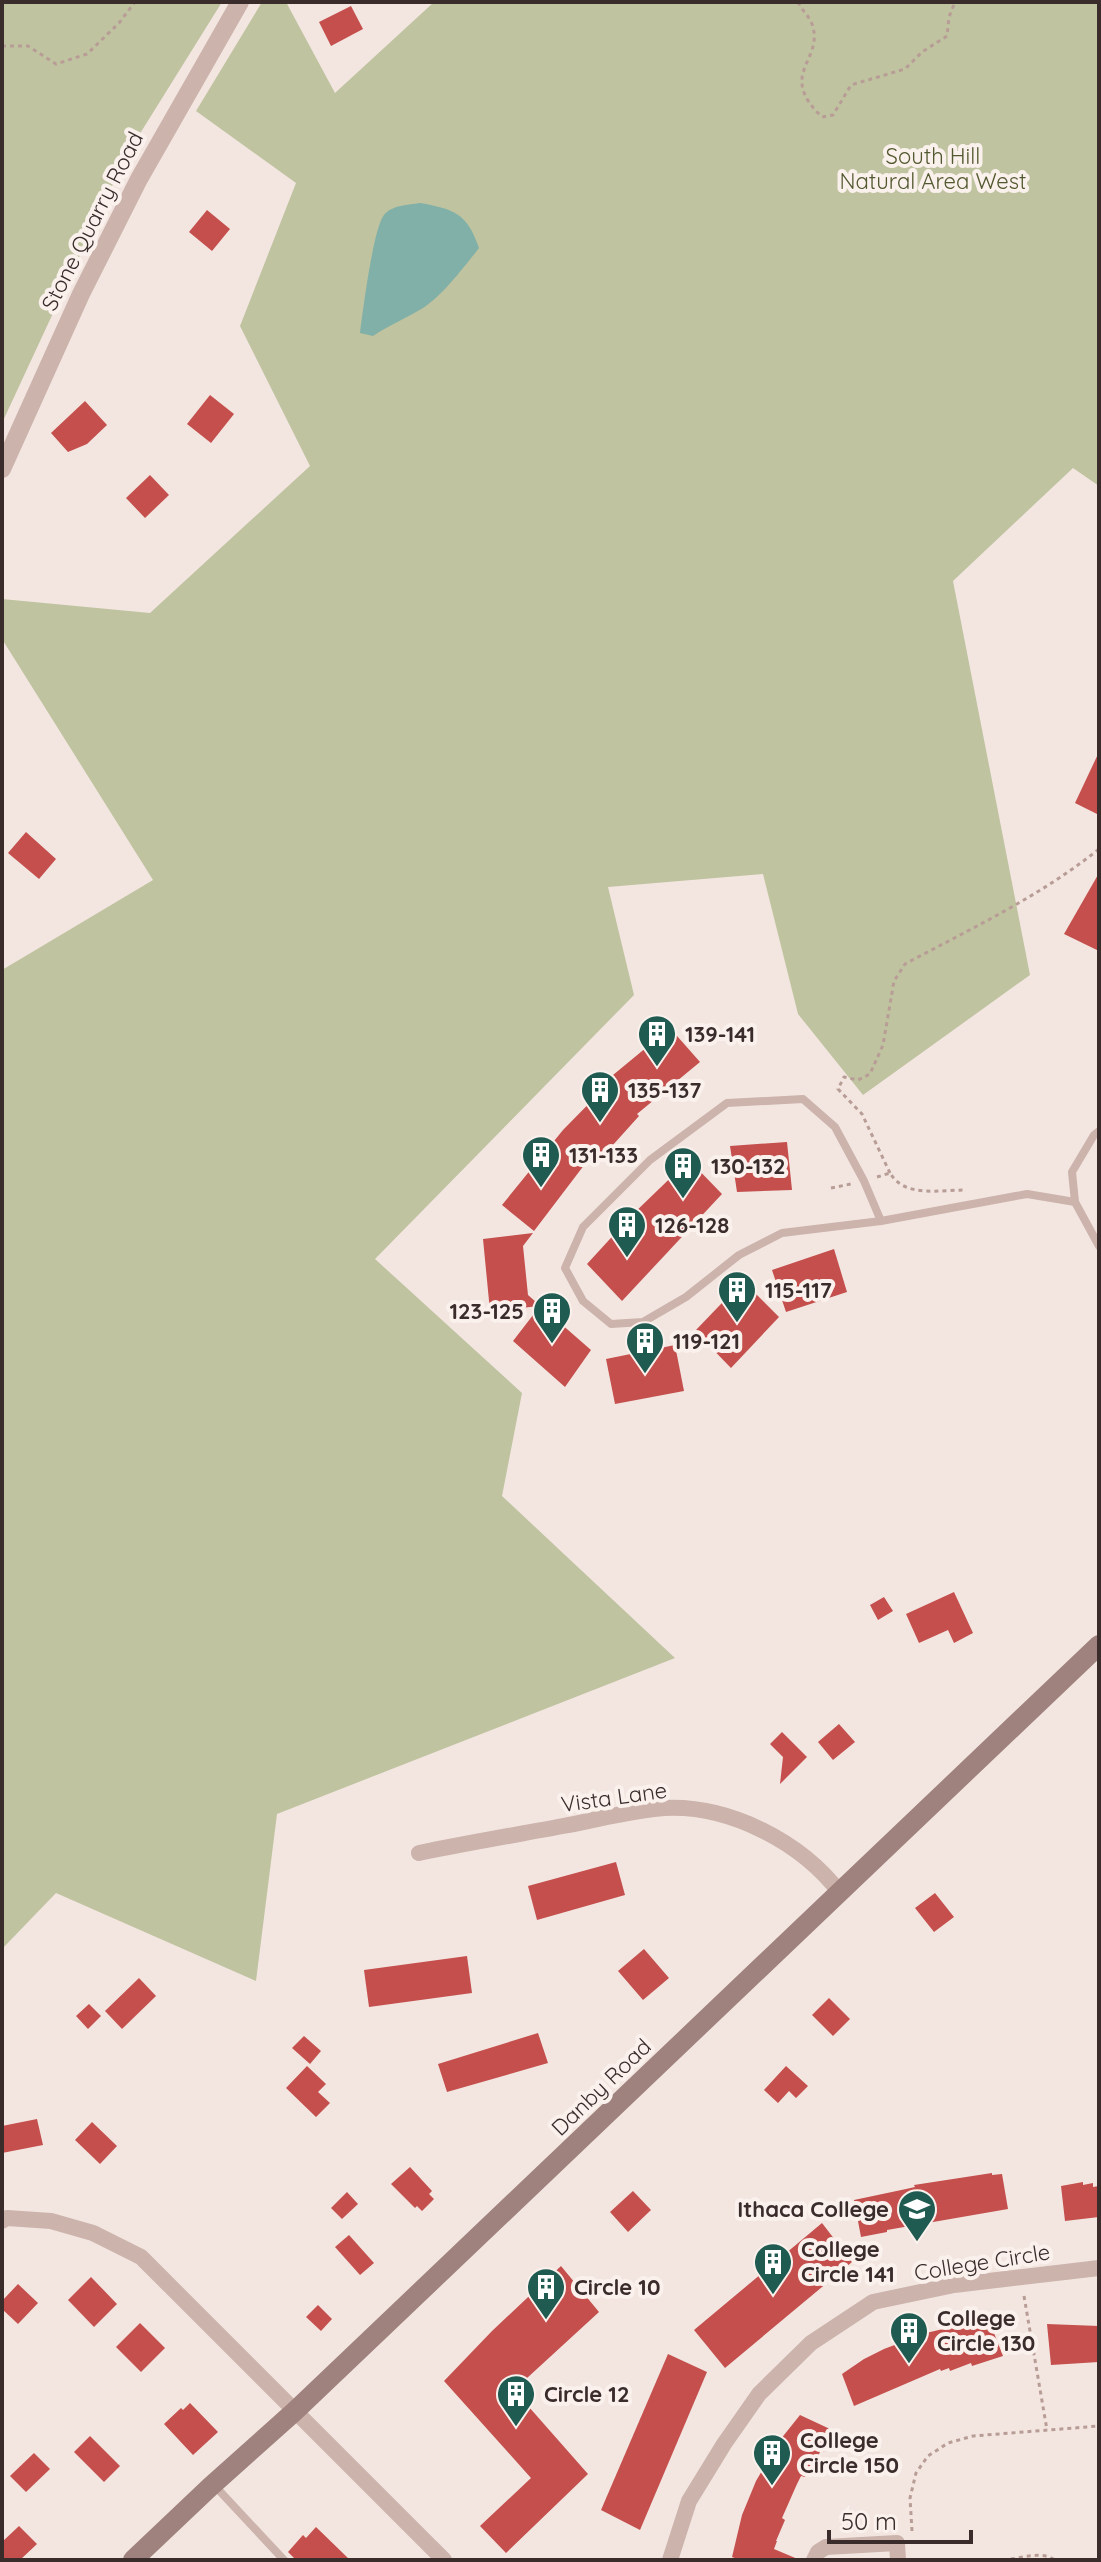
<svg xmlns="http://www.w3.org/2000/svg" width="1101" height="2562" viewBox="0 0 1101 2562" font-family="Quicksand,sans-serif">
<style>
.green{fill:#bfc3a0}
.water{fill:#80b0a7}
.building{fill:#c44f4d}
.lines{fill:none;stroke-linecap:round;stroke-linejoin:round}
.path{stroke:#b89d96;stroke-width:3;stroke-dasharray:4 4;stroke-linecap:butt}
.service{stroke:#ccb3ac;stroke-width:8}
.minor{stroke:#ccb3ac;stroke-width:16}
.tertiary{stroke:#ccb3ac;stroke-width:18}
.secondary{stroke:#9f827d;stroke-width:20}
.labels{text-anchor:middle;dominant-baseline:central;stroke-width:8;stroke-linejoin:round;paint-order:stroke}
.park-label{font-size:22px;fill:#52582f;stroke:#faf1ed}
.street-label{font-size:22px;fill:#3a2c2b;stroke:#faf1ed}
.poi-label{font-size:22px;font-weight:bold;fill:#3a2c2b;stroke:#faf1ed;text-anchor:start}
</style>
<rect width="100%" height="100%" fill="#f3e6e1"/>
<g class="green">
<path d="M2,2h220l-96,154 -124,267z"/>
<path d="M262,2h24l49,91 99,-91h665v484l-26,-18 -120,113 77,394 -167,120 -65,-81 -35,-140 -155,13 26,108 -259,264 147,134 -20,103 173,162 -398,156 -21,167 -200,-88 -54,56v-979l151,-90 -151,-241v-40l148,14 160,-147 -70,-140 56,-143 -100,-72z"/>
</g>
<path class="water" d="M420,203c34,6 47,10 59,45 -15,19 -36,47 -56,60 -16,10 -34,17 -50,28l-13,-3c3,-22 13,-104 24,-118 8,-10 24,-10 36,-12z"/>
<g class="building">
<path d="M351,6l12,23 -32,17 -12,-24z"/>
<path d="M207,210l23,19 -18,22 -23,-19z"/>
<path d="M210,395l24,19 -23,29 -24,-19z"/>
<path d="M85,401l22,24 -20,19 -19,8 -17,-19z"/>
<path d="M150,475l19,20 -24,23 -19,-20z"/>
<path d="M1099,752v63l-24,-12z"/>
<path d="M26,832l30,27 -17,20 -31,-26z"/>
<path d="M1099,873v78l-35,-17z"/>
<path d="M670,1028l30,34 -63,52 2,2 -45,50 -6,-6 -54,71 -32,-26 61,-75 52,-53 -2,-2z"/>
<path d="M787,1142l5,48 -55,2 -7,-46z"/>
<path d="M689,1160l33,34 -100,107 -35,-37 44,-48z"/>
<path d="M533,1233l-10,13 5,49 63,55 -26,37 -52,-46 27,-35 -50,5 -7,-72z"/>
<path d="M834,1249l13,43 -61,20 -14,-42z"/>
<path d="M743,1281l36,36 -48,51 -36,-37z"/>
<path d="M675,1345l9,46 -69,13 -9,-45z"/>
<path d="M954,1592l19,41 -19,10 -6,-13 -29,13 -13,-29z"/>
<path d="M884,1597l9,14 -15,9 -8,-15z"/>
<path d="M839,1724l16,18 -22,18 -15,-18z"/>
<path d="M782,1732l25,25 -27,27 3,-27 -13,-13z"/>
<path d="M616,1862l9,33 -88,25 -9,-34z"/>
<path d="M935,1893l19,24 -20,15 -19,-24z"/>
<path d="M644,1949l25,29 -26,22 -25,-29z"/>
<path d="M467,1956l5,37 -103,14 -5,-37z"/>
<path d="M139,1978l17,18 -34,33 -17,-18z"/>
<path d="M829,1998l21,21 -17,17 -21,-21z"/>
<path d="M89,2004l12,12 -13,13 -12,-13z"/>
<path d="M538,2033l10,30 -101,29 -9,-28z"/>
<path d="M304,2036l17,15 -11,13 -18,-16z"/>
<path d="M307,2066l19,18 -8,8 12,11 -14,14 -30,-29z"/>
<path d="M786,2066l22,20 -12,12 -7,-7 -11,12 -14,-13z"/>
<path d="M37,2119l6,26 -41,8v-27z"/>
<path d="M92,2122l25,24 -17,18 -25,-24z"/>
<path d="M410,2167l22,24 -3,3 5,5 -12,12 -5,-5 -2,2 -24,-24z"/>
<path d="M992,2173v2l10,-1 6,35 -121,21v2l-26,5 -7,-37 52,-11 9,-2 -1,-2z"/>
<path d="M1083,2182v3l10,-2v4l6,-1v31l-34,4 -4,-35z"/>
<path d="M633,2191l18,19 -23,22 -18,-20z"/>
<path d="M347,2192l11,12 -16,15 -11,-11z"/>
<path d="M822,2223l30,39 -127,106 -31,-38z"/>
<path d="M349,2235l25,28 -14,12 -25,-28z"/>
<path d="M561,2266l38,46 -85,78 74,84 -82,79 -26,-27 51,-48 -87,-97 48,-50z"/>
<path d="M91,2277l26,27 -23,23 -26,-27z"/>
<path d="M18,2284l20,19 -20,21 -16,-15v-8z"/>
<path d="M318,2305l14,14 -11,12 -15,-14z"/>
<path d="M140,2323l25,25 -24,24 -25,-25z"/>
<path d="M990,2323l13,33 -31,10 -1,-3 -21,8 -1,-3 -8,3 -1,-2 -86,37 -12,-32 22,-15 20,-10 42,-16 30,-7z"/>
<path d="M1047,2324l52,2v36l-48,3z"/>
<path d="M668,2354l39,18 -67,158 -39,-20z"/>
<path d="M190,2403l28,29 -25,23 -29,-31 17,-16 2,2z"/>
<path d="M800,2415l30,14 -3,8 3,1 -6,14 -3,-2 -4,8 -3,-1 -9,20 -4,-1 -4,8 -15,34 3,2 -9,21h1l-3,8 26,11h-60l-8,-3 10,-42 14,-34 24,-41z"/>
<path d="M90,2436l30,30 -16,16 -30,-30z"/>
<path d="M34,2453l16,16 -24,23 -16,-16z"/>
<path d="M19,2526l18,18 -17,16h-18v-18z"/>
<path d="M316,2527l34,33h-54l-8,-8 15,-17 3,3z"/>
</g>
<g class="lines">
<g class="path">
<path d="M798,2c3,7 11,14 14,22 13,37 -36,49 10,93l11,-2 18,-30 54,-16 17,-17 25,-16 2,-19 6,-15"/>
<path d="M2,46h26l28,18 31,-10 32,-31 16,-21"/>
<path d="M1099,831v8"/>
<path d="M890,1173l-28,-59 -24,-25 6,-12 14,3 12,-6 13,-29 11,-64 11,-17c67,-36 134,-67 194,-115"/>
<path d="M877,1177l13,-4c15,25 49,17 75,17"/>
<path d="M831,1188l20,-4"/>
<path d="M1024,2296l23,134"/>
<path d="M912,2531l-2,-33 6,-25 12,-17 20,-13 25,-7 126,-10"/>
<path d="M1003,2560c17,-1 37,-10 52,0"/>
</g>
<g class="service">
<path d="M1099,1131l-5,4 -22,37 3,30 24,44"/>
<path d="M881,1221l-17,-40 -29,-54 -32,-28 -76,4 -77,57 -67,67 -18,41 18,33 28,23 32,-2 43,-25 53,-42 43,-22 99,-12 146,-27 48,8"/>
<path d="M214,2485l70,75"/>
</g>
<g class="minor">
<path d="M419,1853c48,-10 96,-18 144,-27 34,-6 68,-16 102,-18 65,-3 136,34 175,85"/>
<path d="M2,2221l5,-3 44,3 42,12 48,24 303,303"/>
<path d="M670,2560l19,-59 35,-57 35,-50 52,-51 62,-41 81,-17 145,-17"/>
<path d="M814,2560l4,-8 8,-5 71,-4 1,17"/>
</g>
<path class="tertiary" d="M2,469l79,-175 58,-115 101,-177"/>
<path class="secondary" d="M133,2560l77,-73 85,-76 804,-766"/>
</g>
<defs>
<symbol id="building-pin" viewBox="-11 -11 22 30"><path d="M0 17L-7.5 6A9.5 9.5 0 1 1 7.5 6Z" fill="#205b52" stroke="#faf1ed"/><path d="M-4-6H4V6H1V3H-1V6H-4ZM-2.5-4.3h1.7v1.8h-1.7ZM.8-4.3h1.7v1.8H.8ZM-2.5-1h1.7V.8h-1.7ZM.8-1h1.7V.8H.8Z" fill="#fff"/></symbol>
<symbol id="university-pin" viewBox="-11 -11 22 30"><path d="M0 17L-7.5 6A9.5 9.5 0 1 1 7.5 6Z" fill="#205b52" stroke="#faf1ed"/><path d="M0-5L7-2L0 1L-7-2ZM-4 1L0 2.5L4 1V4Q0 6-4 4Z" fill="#fff"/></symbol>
</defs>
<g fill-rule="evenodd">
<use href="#building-pin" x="635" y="1012" width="44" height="60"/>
<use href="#building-pin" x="578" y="1068" width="44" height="60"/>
<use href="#building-pin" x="519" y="1133" width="44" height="60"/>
<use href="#building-pin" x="661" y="1144" width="44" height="60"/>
<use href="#building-pin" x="605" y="1203" width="44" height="60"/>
<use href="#building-pin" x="715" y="1268" width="44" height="60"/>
<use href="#building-pin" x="530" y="1289" width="44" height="60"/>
<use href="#building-pin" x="623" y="1319" width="44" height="60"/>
<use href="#university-pin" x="895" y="2187" width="44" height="60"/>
<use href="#building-pin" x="751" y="2240" width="44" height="60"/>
<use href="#building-pin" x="524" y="2265" width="44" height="60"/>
<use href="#building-pin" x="887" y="2309" width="44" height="60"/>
<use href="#building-pin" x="494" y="2372" width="44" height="60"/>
<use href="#building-pin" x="750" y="2431" width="44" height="60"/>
</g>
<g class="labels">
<g class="park-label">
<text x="933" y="156">South Hill<tspan x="933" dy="25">Natural Area West</tspan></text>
</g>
<g class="street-label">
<text transform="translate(92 221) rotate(-63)">Stone Quarry Road</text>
<text transform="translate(614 1797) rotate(-8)">Vista Lane</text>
<text transform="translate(601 2087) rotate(-44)">Danby Road</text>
<text transform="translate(982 2262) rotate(-9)">College Circle</text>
</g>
<g class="poi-label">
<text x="685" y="1034">139-141</text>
<text x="628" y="1090">135-137</text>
<text x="569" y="1155">131-133</text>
<text x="711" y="1166">130-132</text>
<text x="655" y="1225">126-128</text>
<text x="765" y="1290">115-117</text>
<text x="524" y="1311" text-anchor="end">123-125</text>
<text x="673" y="1341">119-121</text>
<text x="889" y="2209" text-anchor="end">Ithaca College</text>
<text x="801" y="2249">College<tspan x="801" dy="25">Circle 141</tspan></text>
<text x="574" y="2287">Circle 10</text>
<text x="937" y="2318">College<tspan x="937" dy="25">Circle 130</tspan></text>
<text x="544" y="2394">Circle 12</text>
<text x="800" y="2440">College<tspan x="800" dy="25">Circle 150</tspan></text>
</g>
</g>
<rect width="1101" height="2562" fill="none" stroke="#3a2c2b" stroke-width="8"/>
<path d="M829 2530v12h142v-12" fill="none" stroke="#3a2c2b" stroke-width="4"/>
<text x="841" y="2530" font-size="24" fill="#3a2c2b" stroke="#faf1ed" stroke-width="6" paint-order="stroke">50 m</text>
</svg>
